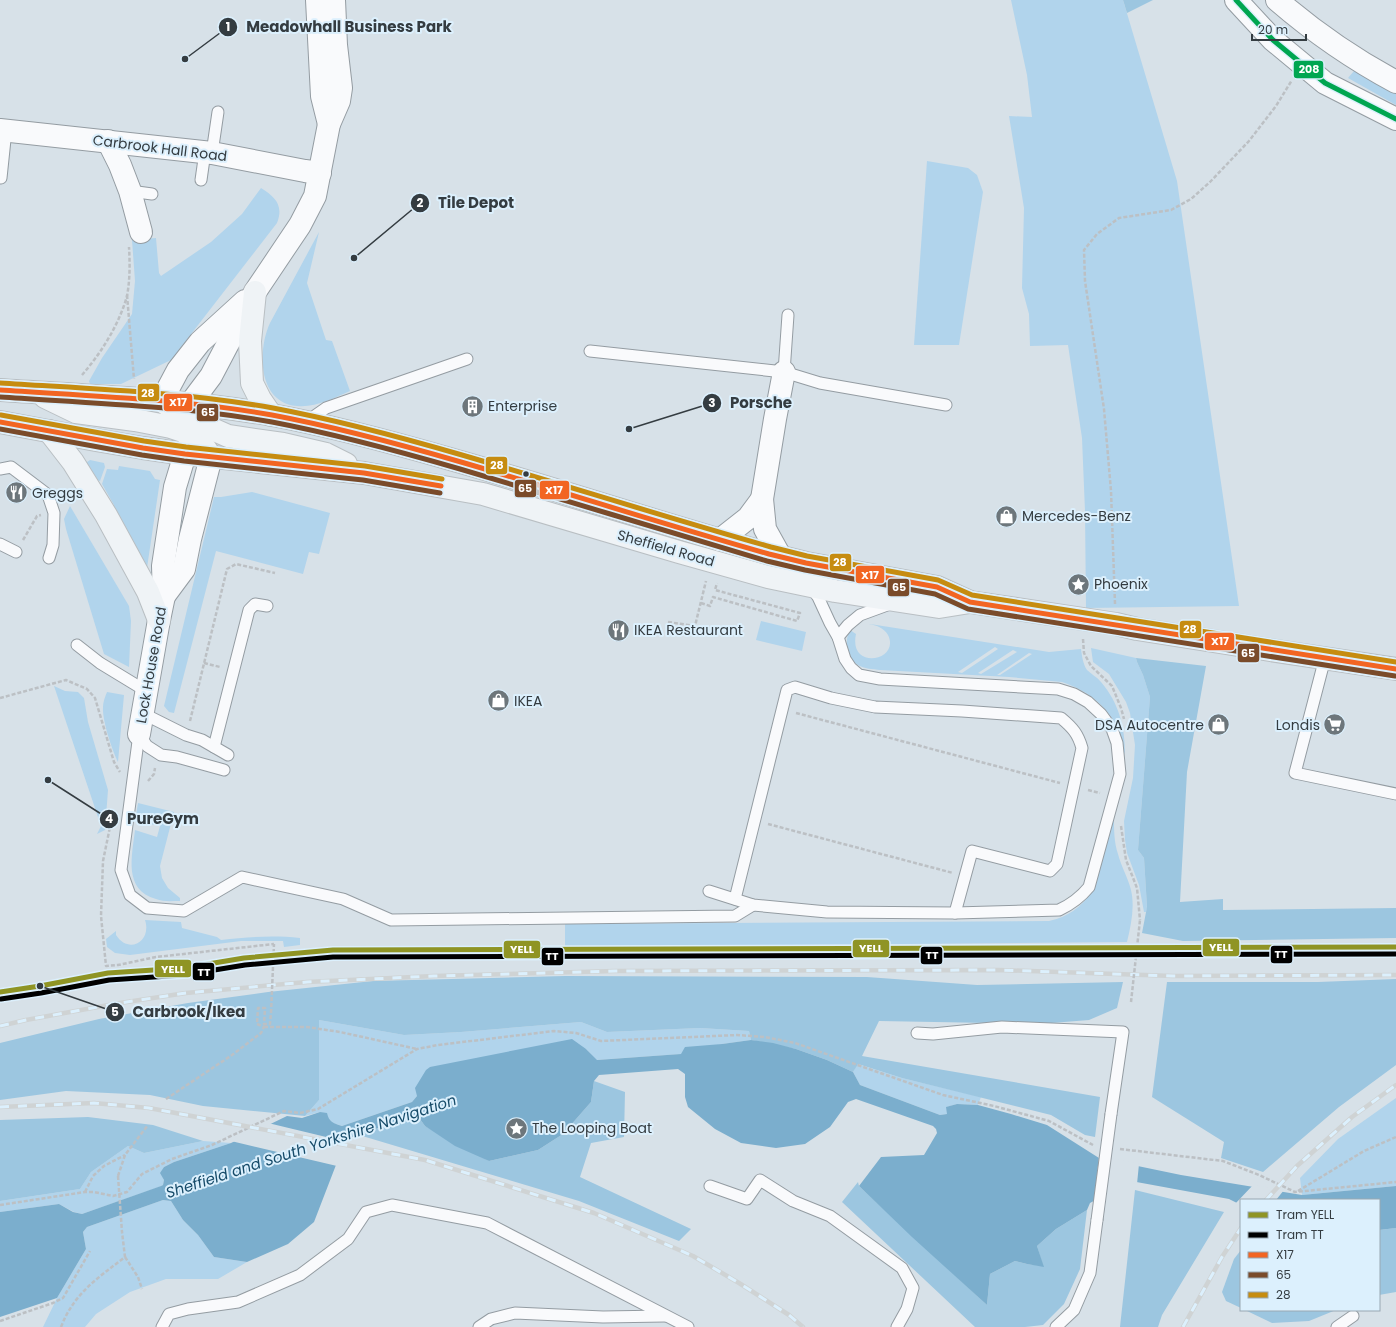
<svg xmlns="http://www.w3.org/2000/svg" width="1396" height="1327" viewBox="0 0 1396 1327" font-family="Poppins,sans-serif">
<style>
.green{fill:#b1d4ec;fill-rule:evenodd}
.forest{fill:#9cc6e0}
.water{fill:#7baecd}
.pier{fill:#d7e1e8}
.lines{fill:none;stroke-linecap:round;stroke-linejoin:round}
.service-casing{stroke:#949ca2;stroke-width:13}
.minor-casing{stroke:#949ca2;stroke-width:24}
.tertiary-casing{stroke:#949ca2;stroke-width:24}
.primary-casing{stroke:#b9bfc3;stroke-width:24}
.path{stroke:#bcc0c4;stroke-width:2.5;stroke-dasharray:4 2;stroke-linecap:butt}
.service{stroke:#f9fafc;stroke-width:11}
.minor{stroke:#f9fafc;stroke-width:22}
.tertiary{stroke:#f9fafc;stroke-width:22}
.primary{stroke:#eff3f6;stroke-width:22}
.rail-casing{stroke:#cfd3d4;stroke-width:4.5}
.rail{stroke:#dcf0fd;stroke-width:3;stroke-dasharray:9;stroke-linecap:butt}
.service-bridge-casing{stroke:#949ca2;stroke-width:13;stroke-linecap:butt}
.path-bridge{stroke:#bcc0c4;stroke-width:2.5;stroke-dasharray:4 2;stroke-linecap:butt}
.service-bridge{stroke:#f9fafc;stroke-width:11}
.bus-1-casing{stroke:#dcf0fd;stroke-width:8}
.bus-2-casing{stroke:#dcf0fd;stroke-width:8}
.bus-3-casing{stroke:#dcf0fd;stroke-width:8}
.bus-4-casing{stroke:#dcf0fd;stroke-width:8}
.bus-1{stroke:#f26522;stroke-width:5}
.bus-2{stroke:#7a4b2a;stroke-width:5}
.bus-3{stroke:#c68c10;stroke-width:5}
.bus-4{stroke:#00a651;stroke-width:5}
.tram-1-casing{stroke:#dcf0fd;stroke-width:8}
.tram-2-casing{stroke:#dcf0fd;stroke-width:8}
.tram-1{stroke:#8f9424;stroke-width:5}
.tram-2{stroke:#000;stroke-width:5}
.bus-dot{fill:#343c41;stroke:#dcf0fd;stroke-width:1.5}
.labels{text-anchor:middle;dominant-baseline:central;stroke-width:4;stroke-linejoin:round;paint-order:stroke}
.street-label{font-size:14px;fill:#343c41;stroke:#dcf0fd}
.poi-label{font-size:14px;fill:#343c41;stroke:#dcf0fd;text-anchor:start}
.water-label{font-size:15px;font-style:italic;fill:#164b69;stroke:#dcf0fd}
.leader{fill:none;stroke:#343c41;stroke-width:1.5}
.callout-dot{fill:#343c41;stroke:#dcf0fd;stroke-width:1.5}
.mark-label{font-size:12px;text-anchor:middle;font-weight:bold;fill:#fff}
.callout-label{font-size:15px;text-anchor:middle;font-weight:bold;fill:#343c41;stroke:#dcf0fd;stroke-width:4;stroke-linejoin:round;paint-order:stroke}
.line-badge{stroke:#dcf0fd;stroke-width:1.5}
.badge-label{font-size:11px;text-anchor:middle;font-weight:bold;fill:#fff}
</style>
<rect width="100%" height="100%" fill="#d7e1e8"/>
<g class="green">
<path d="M1011,0h112l54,181 62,425 -153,2 -1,-97 -3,-73 -14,-93 -38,1 -1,-32 -7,-26 2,-80 -15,-92 23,1 -5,-42z"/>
<path d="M1354,71l14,4 28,15v15l-48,-27z"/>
<path d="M927,161l41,7 9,7 6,17 -24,153h-45z"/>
<path d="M261,188c14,9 23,17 16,35l-106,137 -50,24h-31l-1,-3 13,-23 30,-44 3,-33 -3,-41 24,-2 3,35 2,3 50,-34 31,-28z"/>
<path d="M319,232l-12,51 19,57 6,1 18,50c-16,7 -35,17 -53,15 -39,-3 -40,-55 -27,-83z"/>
<path d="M90,460l14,3 1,4 -5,14 -7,-2 -9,-15z"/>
<path d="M119,466l31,5 5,8 5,1 -13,88 -34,-58 1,-5 -12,-21 5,-15 11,1z"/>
<path d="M252,492l78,21 -11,41 -10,-2 -6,22 -87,-23 -42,162 -5,-1 -5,-6 50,-209h7z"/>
<path d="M70,506l59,100 2,15 -2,46 -25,-13 -38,-125 -2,-10z"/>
<path d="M761,621l45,11 -4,19 -46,-11z"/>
<path d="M869,624h1l179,28 32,-3c1,7 2,15 6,21 4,4 10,7 14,12 18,21 24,45 24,72 -2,-4 -3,-14 -5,-20 -11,-27 -31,-43 -58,-52l-53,-5 -129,-7c-7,-1 -16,-1 -22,-5 -12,-8 -14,-24 -8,-35l6,4c-8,37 45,27 32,1 -4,-7 -12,-10 -19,-11zM995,647l3,2 -36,24 -4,-1zM1013,650l4,2 -36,22 -3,-1zM1029,653l3,1 -32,21h-3z"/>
<path d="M1091,648l45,10 1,4 6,13 7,22 -12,153 6,8 3,50 -1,4h-2l-5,-27 -12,-32 -2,-13 -1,-19 9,-43 2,-33 -5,-32 -4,-11 -17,-28 -16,-12z"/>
<path d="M54,686l11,5 13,1 6,6 4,24 20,68 -3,40 -8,4 4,-8z"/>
<path d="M107,692l17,3 -6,67c-6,-12 -16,-42 -15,-55 0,-5 2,-10 4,-15z"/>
<path d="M138,803l36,9 -14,54 2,12 6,10 12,10v3c-8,0 -17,1 -24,-2 -33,-9 -24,-43 -21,-69l22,7 3,-11 -25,-5z"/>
<path d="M1114,817c0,13 0,25 4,37 3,12 10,24 13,36 4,17 0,35 -4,52l-562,5v-23l484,-3c19,-4 32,-14 43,-29z"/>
<path d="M145,920l36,2 1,6 35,9 4,3c27,-3 52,-5 79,-2v7l-16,2 -1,-6h-42l-111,14 -15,-2 -8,-6 -1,-8 10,-8v4c13,20 36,6 29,-15z"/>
<path d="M319,1020l85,15 57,-3 120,-10 26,10 93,-4 49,3 2,9 -29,4 -40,10 -86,6 -10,-11 -169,47 -5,6 -70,24 -9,-3 -13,-11 -15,4 14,-16z"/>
<path d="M857,1064l45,14 79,19 -3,8 -21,-1 -10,3v7l-7,1 -80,-30 -7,-13z"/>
<path d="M1396,1098v88l-94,9 -2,-17 38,-39z"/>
<path d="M203,1141l28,2 -57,19 -10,5 -3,6 3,7 -1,5 -4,2 -77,27 -8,-2 -15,-8 -59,8v-11l80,-12 11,-17 37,-26 16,7z"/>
<path d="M163,1200l8,1 12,19 15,15 16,22 33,5 -29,17h-52l-36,13 -34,22 -11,13h-42l14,-29 29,-49 -3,-17 4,-5z"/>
</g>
<g class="forest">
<path d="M1123,0h30l-26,13z"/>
<path d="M1136,658l70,8 -19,106 -7,130 43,-3v11l173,-2v30l-213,3 -41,-8 5,-26 -3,-49 -6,-8 12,-153 -7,-22 -6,-13z"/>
<path d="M565,976l302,1 110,8 146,-3 -6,26 -28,12 -50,4 -160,-3 -17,35 238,41 -5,40 -10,-2 -34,-20 -149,-37 -44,-14 -5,8 -26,-12 -31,-11 -45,-9 -2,-9 -49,-3 -93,4 -26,-10 -120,10 -57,3 -85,-15v80l-14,16 -102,-10 -53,-11 -84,-4 -66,9v-57l99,-24 89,-16 80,-11 105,-11z"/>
<path d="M1396,979v86l-57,42 -76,65 -42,-14 3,-16 -72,-45 15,-115h151z"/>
<path d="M594,1081l31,11 -1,45 -33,6 -11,34 111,52 -12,12 -100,-40 -220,-66 58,-20 8,11 64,35 49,-11 25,-16 28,-32z"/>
<path d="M88,1117l65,8 50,16 -59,12 -16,-7 -37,26 -11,17 -80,12v-81z"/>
<path d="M858,1182l1,4 18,17 110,102 3,-31 25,-13 12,3 16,2 -6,-20 19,-17 31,-19 -7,59 -16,35 -21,21 -18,2h-50l-133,-125z"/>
<path d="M1135,1190l89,22 -62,103 -4,12h-38z"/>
<path d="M1396,1228v64l-17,3v-65z"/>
<path d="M1241,1250v58l-15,-7 -4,-9 12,-33z"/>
<path d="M1245,1310h91l-27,11 -37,2z"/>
</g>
<path class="water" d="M572,1039l14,10 11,11 84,-6 4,-7 37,-3 29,-4 22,3 23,6 31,11 26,12 7,13 80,30 7,-1 -1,-7 11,-3 21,1 33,9 36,11 52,33 82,17 121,20 94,-9v42l-17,2v-30h-138v5l-12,-6 -98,-18 -41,22 -3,7 -31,19 -19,17 7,21 -17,-3 -12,-3 -25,13 -3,31 -75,-68 -53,-51 22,-29 43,-2 13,-22 -1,-4 -3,-3 -77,-27 -8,3 -18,25 -25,17 -29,4 -35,-5 -26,-14 -27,-22 -3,-10v-23l-7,-5 -79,6 -5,6 -3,21 -28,32 -25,16 -49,11 -34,-15 -30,-20 -8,-11 -71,24 -32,83 -26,22 -41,18 -33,-5 -16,-22 -15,-15 -12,-19 -8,-1 -76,27 -4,5 3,17 -29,49 -57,19v-105l59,-8 14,8 9,2 79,-28 2,-1 1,-5 -4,-7 4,-6 10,-5 57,-19 56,-27 15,2 18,-6 7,1c2,9 6,10 15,13l70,-24 5,-6 -2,-8 11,-18 4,-3z"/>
<g class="pier">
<path d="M268,1123l79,19 -10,24 -106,-25z"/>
<path d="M1099,1156l40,8 -2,20 -6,-1 -37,19z"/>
<path d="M1253,1185l31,5 -8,10h-35v7l-6,-3z"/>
</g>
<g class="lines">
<defs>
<g id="service">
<path d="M212,153l6,-41"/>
<path d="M1,178l5,-48"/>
<path d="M201,180l4,-28"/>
<path d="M130,191l22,3"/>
<path d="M590,351l194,21 36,11 126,22"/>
<path d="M784,372l4,-57"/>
<path d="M306,422l20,-14 141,-49"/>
<path d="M0,469l11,-2 37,28 6,18 -1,32 -4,13"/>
<path d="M0,544l16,8"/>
<path d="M838,637l10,-12 12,-10 30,-11"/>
<path d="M77,645l23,18 46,28"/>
<path d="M1325,658l-30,115 101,21"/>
<path d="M142,713l44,22 16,5 26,15"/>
<path d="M139,734l-18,136 9,25 17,13 37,3 58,-34 101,22 48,21 344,-4 18,-11"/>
<path d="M139,734l8,12 14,9 16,2 47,13"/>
<path d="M214,747l35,-137 6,-6 12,2"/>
<path d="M709,891l44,14 74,7 128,1 104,-3c13,-6 21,-12 30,-23l31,-113 -3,-31 -5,-14 -11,-15 -13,-12 -14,-8 -16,-5 -178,-10 -21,-4 -8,-7 -6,-9 -7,-22 -8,-14 -12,-26 -8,-11"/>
<path d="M735,899l52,-209 8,-3 36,11 44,9 87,4 99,7c12,10 17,16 21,30l-25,116 -7,7 -78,-20 -17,62"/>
<path d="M917,1033l16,1 69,-7 121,5 -12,82"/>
<path d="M710,1186l37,13 13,-19 33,21 37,15 72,52 11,20 -6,21 -10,18"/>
<path d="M162,1327l7,-13 19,-5 50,-7 62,-27 48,-36 18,-27 26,-7 95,18 201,104"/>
<path d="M479,1327l12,-8 24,-6 88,4 62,-1"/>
<path d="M1056,1327l18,-17 16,-37 7,-53"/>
<path d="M1337,1327l16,-11"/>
</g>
<g id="minor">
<path d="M0,130l212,23 93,18 15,2"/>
<path d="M108,141l12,24 10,26 11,41"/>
<path d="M762,499l13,-80 9,-47"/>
<path d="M720,540l28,-22 14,-19 3,30 15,27"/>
<path d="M164,596l20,-27 6,-30 21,-82"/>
<path d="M139,734l20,-114 5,-24 -1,-30 12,-79 10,-33"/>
</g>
<g id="tertiary">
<path d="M317,0l5,96 7,28"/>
<path d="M1236,0l37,40 52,43 71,36"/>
<path d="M1277,0c37,32 76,59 119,82"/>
<path d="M162,400l16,-30 22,-28 45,-41"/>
<path d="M190,404l21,-28 44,-84 45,-67 15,-29 14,-72 10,-23 2,-13 -5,-43 -2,-45"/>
</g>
<g id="primary">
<path d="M255,292l-5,49 2,42 8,16 11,16"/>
<path d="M0,390c90,6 183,9 272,25 60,11 119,27 178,44 107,30 212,65 319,95l37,9 131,24 33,15 146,22 21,5 133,21 126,19"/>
<path d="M45,397l31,15 59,8 36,7 12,4 11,8 11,9 6,9"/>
<path d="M166,404l15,11 47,21 55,8 43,10 20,10"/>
<path d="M0,422l96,18 47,8 42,6 179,19 119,21 196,58 89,25 67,14 104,16 31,-5"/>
<path d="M49,431l24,31 33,53 42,77 11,28"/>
</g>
</defs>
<use href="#service" class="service-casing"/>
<use href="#minor" class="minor-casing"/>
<use href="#tertiary" class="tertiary-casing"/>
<use href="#primary" class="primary-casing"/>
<g class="path">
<path d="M127,295l7,84"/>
<path d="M82,375c19,-22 37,-50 45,-79 3,-16 3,-33 2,-49"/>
<path d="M23,540l14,-24 4,-1"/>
<path d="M701,603l9,3 3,-9 84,24 3,-8 -85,-23 2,-7"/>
<path d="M1115,604l-4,-113 -7,-82 -19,-128 -1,-31 13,-16 22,-16 52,-8 20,-11 19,-17 39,-41 27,-35 16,-26"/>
<path d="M668,622l27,4 11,-45"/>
<path d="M1083,639l1,14 7,13 21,20 9,22 3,11"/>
<path d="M204,663l16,4"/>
<path d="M0,698l66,-18 21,9 8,9 19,64 6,10"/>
<path d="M796,713l264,70"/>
<path d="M190,721l37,-152 9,-5 39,9"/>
<path d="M148,781l6,-7 1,-6"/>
<path d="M1088,790l12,3"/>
<path d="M111,822l-8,39 -2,55 5,50 12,-1 38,-8 118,-13"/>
<path d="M768,824l185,49"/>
<path d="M1121,826l5,34 11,28 3,32"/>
<path d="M264,1027h43l33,5 77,17"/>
<path d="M166,1099l66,-44 29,-22 3,-6 -7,-3 1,-16h7l-1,16h6l1,-11"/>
<path d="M1120,1149l103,12 36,14 36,17 101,-10"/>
<path d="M118,1176l7,-21 23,-30"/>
<path d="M1298,1191l66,-40 32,-14"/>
<path d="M85,1192l8,-16 11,-10 21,-11"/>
<path d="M0,1205l85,-13h9l19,4 14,-4 15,-18 30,-15 40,-14 72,-34 16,2 18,-4 99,-60 21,-4 116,-14 22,2 25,8 136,-6 28,2 30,6 148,52 51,11 55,15 44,24"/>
<path d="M125,1257l13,20 4,12"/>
<path d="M0,1321l53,-18 10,-5 27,-47"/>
<path d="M61,1327c13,-34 37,-49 64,-70l-3,-25"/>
</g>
<use href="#service" class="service"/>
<use href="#minor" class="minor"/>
<use href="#tertiary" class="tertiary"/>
<use href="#primary" class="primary"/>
<defs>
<g id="rail">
<path d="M0,1026l26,-6 94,-17 66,-10 121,-11 127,-6 181,-5 384,-1 174,6 223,-1"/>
<path d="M0,1107l94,-4 55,5 276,52 169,53 99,43 46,27 50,32 14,12"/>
<path d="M1266,1200l31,-34 55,-49 44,-32"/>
<path d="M1183,1327l39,-70 19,-29"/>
</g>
</defs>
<use href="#rail" class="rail-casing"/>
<use href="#rail" class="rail"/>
<defs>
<path id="service-bridge" d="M1097,1220l14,-106"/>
</defs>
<use href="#service-bridge" class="service-bridge-casing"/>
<g class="path-bridge">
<path d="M1131,1002l9,-82"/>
<path d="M271,1013l3,-69"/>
<path d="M118,1176l4,56"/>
</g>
<use href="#service-bridge" class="service-bridge"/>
<defs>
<g id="bus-1">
<path d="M0,390c91,6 183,9 272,25 64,12 127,29 189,47 103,30 205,63 308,92l37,9 131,24 33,15 426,67"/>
<path d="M0,422l143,26 42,6 179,19 77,13"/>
</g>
<g id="bus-2">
<path d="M0,397c91,6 182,9 272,25 63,12 126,29 188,47 103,30 204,62 307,92l38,9 130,24 33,15 427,67"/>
<path d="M0,429l142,26 42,6 179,19 77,13"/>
</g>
<g id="bus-3">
<path d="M0,383c92,6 183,9 273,25 64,12 127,29 189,47 103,30 206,63 309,92l36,9 131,24 34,15 424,67"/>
<path d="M1,415l143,26 42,6 179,19 77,13"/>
</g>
<path id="bus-4" d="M1236,0l37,40 52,43 71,36"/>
</defs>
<use href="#bus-1" class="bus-1-casing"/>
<use href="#bus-2" class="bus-2-casing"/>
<use href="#bus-3" class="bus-3-casing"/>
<use href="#bus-4" class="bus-4-casing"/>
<use href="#bus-1" class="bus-1"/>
<use href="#bus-2" class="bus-2"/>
<use href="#bus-3" class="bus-3"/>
<use href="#bus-4" class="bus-4"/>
<defs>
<path id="tram-1" d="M0,992l40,-6 68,-13 76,-5 60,-10 89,-8 1063,-3"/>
<path id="tram-2" d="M1,999l40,-6 68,-13 75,-5 61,-10 88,-8 1063,-3"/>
</defs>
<use href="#tram-1" class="tram-1-casing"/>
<use href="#tram-2" class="tram-2-casing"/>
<use href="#tram-1" class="tram-1"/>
<use href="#tram-2" class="tram-2"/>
</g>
<defs>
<symbol id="building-disc" viewBox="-11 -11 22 22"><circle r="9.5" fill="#6d767b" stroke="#dcf0fd"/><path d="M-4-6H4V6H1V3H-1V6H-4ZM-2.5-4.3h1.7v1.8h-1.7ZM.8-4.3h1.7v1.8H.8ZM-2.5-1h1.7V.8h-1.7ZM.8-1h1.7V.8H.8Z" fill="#fff"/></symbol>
<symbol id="restaurant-disc" viewBox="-11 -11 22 22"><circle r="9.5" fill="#6d767b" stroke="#dcf0fd"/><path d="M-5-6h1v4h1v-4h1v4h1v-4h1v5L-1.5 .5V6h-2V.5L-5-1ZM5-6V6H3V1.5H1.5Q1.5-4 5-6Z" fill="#fff"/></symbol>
<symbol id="shop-disc" viewBox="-11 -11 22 22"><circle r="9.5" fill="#6d767b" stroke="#dcf0fd"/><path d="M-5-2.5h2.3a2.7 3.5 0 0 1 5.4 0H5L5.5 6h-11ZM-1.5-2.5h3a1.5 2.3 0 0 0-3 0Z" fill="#fff"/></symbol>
<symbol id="sight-disc" viewBox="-11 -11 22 22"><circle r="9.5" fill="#6d767b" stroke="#dcf0fd"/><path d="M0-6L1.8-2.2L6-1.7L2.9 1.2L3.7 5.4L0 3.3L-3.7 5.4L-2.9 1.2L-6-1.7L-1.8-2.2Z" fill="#fff"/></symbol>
<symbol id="supermarket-disc" viewBox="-11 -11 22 22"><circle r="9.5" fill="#6d767b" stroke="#dcf0fd"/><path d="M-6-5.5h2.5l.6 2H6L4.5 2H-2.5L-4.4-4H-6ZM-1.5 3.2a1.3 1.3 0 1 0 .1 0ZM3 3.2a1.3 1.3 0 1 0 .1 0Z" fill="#fff"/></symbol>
</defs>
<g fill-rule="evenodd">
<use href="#building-disc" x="460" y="394" width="25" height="25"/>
<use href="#restaurant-disc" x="4" y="480" width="25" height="25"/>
<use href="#shop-disc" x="994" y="504" width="25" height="25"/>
<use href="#sight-disc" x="1066" y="572" width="25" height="25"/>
<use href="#restaurant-disc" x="606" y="618" width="25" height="25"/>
<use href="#shop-disc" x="486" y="688" width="25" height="25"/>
<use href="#shop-disc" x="1206" y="712" width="25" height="25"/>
<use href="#supermarket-disc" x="1322" y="712" width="25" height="25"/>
<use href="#sight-disc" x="504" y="1116" width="25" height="25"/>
</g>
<circle class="bus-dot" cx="526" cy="474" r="3.5"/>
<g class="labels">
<g class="street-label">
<text transform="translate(160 148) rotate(7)">Carbrook Hall Road</text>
<text transform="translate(666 548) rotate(16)">Sheffield Road</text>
<text transform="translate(151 665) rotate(-80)">Lock House Road</text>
</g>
<g class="poi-label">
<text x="488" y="406">Enterprise</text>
<text x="32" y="493">Greggs</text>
<text x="1022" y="516">Mercedes-Benz</text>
<text x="1094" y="584">Phoenix</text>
<text x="634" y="630">IKEA Restaurant</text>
<text x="514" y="701">IKEA</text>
<text x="1204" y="725" text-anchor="end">DSA Autocentre</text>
<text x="1320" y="725" text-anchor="end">Londis</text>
<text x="532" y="1128">The Looping Boat</text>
</g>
<g class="water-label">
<text transform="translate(311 1146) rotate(-18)">Sheffield and South Yorkshire Navigation</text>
</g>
</g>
<path class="leader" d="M185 59L228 27M354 258L420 203M629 429L712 403M48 780L109 819M40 986L115 1012"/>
<g class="callout-dot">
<circle cx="185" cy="59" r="4"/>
<circle cx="354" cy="258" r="4"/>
<circle cx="629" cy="429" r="4"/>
<circle cx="48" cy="780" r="4"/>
<circle cx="40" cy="986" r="4"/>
<circle cx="228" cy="27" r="10"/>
<circle cx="420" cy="203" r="10"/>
<circle cx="712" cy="403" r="10"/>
<circle cx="109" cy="819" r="10"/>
<circle cx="115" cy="1012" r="10"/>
</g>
<g class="mark-label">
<text x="228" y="31">1</text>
<text x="420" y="207">2</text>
<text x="712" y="407">3</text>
<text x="109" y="823">4</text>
<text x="115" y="1016">5</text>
</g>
<g class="callout-label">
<text x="349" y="32">Meadowhall Business Park</text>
<text x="476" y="208">Tile Depot</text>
<text x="761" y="408">Porsche</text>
<text x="163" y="824">PureGym</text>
<text x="189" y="1017">Carbrook/Ikea</text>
</g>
<g class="line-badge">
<rect x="1293" y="60" width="31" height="19" rx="4" fill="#00a651"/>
<rect x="137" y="383" width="23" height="19" rx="4" fill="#c68c10"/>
<rect x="163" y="393" width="30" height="19" rx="4" fill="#f26522"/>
<rect x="196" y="403" width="23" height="19" rx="4" fill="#7a4b2a"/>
<rect x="485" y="456" width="23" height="19" rx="4" fill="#c68c10"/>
<rect x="514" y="479" width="23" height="19" rx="4" fill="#7a4b2a"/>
<rect x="539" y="480" width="31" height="20" rx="4" fill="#f26522"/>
<rect x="829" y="553" width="23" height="19" rx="4" fill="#c68c10"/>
<rect x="855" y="565" width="30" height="19" rx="4" fill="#f26522"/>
<rect x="887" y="578" width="23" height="19" rx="4" fill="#7a4b2a"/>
<rect x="1179" y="620" width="23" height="19" rx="4" fill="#c68c10"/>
<rect x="1204" y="632" width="31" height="19" rx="4" fill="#f26522"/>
<rect x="1237" y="643" width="23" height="20" rx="4" fill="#7a4b2a"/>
<rect x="1202" y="938" width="38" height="19" rx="4" fill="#8f9424"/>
<rect x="852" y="939" width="38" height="19" rx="4" fill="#8f9424"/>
<rect x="503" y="940" width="38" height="19" rx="4" fill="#8f9424"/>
<rect x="1270" y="945" width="23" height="19" rx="4" fill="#000"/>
<rect x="920" y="946" width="23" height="19" rx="4" fill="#000"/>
<rect x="541" y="947" width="23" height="19" rx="4" fill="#000"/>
<rect x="154" y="959" width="38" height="19" rx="4" fill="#8f9424"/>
<rect x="192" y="962" width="23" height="19" rx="4" fill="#000"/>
</g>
<g class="badge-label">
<text x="1309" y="73">208</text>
<text x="148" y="397">28</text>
<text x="178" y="406">X17</text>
<text x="208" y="416">65</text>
<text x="497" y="469">28</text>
<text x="525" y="492">65</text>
<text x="554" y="494">X17</text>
<text x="840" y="566">28</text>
<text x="870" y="579">X17</text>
<text x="899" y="591">65</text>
<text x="1190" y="633">28</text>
<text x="1220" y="645">X17</text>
<text x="1248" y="657">65</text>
<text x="1221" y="951">YELL</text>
<text x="871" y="952">YELL</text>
<text x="522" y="953">YELL</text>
<text x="1281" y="958">TT</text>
<text x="932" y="959">TT</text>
<text x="552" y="960">TT</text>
<text x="173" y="973">YELL</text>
<text x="204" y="976">TT</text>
</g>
<rect x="1240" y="1199" width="140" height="112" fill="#dcf0fd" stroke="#99a8b2"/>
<rect x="1248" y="1212" width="20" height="6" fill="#8f9424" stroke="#99a8b2"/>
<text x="1276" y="1219" font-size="12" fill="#343c41">Tram YELL</text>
<rect x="1248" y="1232" width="20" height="6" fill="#000000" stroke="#99a8b2"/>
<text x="1276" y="1239" font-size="12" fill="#343c41">Tram TT</text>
<rect x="1248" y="1252" width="20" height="6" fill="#f26522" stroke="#99a8b2"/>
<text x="1276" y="1259" font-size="12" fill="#343c41">X17</text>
<rect x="1248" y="1272" width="20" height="6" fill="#7a4b2a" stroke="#99a8b2"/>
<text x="1276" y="1279" font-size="12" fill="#343c41">65</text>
<rect x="1248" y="1292" width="20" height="6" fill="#c68c10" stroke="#99a8b2"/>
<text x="1276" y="1299" font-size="12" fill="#343c41">28</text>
<path d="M1252 34v6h54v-6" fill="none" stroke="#343c41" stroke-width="2"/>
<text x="1258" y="34" font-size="12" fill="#343c41" stroke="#dcf0fd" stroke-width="3" paint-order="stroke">20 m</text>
</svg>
